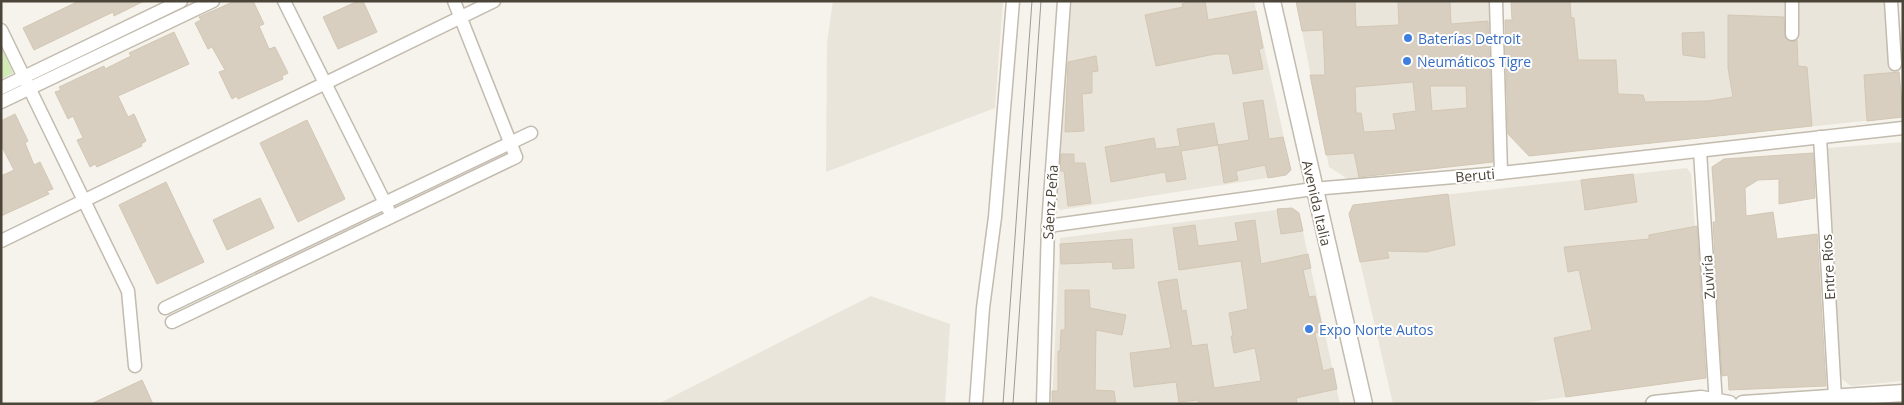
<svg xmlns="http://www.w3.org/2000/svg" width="1904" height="405" viewBox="0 0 1904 405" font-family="'Open Sans',sans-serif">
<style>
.residential{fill:#eae5da}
.green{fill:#d2eab5}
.building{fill:#d8cfc1;stroke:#d3c7b4;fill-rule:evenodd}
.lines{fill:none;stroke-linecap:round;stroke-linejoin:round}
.minor-casing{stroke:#c2bbae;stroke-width:15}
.tertiary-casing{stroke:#c2bbae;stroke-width:19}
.minor{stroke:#fff;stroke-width:12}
.tertiary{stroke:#fff;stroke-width:16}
.tram{stroke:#9a9a9a;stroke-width:1}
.shop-dot{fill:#3f7fe0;stroke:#fff;stroke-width:2}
.labels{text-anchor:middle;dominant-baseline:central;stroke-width:4;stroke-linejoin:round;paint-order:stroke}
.shop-label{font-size:14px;fill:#366cbe;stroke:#fff;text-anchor:start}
.street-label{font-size:14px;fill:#4b4439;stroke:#fff}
</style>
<rect width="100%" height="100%" fill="#f6f3ec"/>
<g class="residential">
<path d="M833,1h170l-8,107 -169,64 1,-129z"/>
<path d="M1070,1h184l37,169 -5,5 -226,35 -4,-5z"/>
<path d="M1296,1h196l5,160 -149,18 -19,-12z"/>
<path d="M1511,1h275l-1,36 12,1 1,-37h94l11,116 -374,39z"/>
<path d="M1903,142v239l-52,5 -10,-8 -13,-230z"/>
<path d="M1687,168l4,6 15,204 -192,26h-121l-44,-190 4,-9z"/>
<path d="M1292,208l7,5 41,191h-288l8,-166z"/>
<path d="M871,296l79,28 -5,80h-287z"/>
</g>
<path class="green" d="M1,46l12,27 -12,6z"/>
<g class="building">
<path d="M79,1h65l-30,15 -1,-4 -79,38 -11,-22z"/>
<path d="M235,1h18l11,23 -5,2 10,23 6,-2 13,26 -6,3 1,3 -45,20 -1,-3 -5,3 -13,-27 6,-2 -13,-23 -4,2 -13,-26 6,-3 -2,-3z"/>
<path d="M358,1h5l14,31 -39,17 -15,-32z"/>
<path d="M1191,1h14l3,19 48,-9 7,37 -4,1 4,20 -30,5 -4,-20h-14l-59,12 -11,-51 38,-8 -1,-3z"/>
<path d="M1296,1h59l1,26 43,-2 -1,-24h52l1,23 37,-3 5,141 -134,15 -5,-24 -28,2 -16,-80h15l-2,-45 -21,1zM1413,82l3,29 -23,3 3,16 -32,2 -3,-19h-5l-1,-26zM1430,86h36l1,22 -35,3z"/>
<path d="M1511,1h59l1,16 3,1 4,42h38l2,34 25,1 2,7 63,-1 25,-4 -5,-29v-53l56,2 1,21 7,4 5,-2 1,26 9,1 5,59 -283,30 -21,-22 -3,-114h7z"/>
<path d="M174,32l15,32 -71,32 10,21 6,-3 12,27 -5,3 1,2 -45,21 -2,-3 -5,3 -13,-27 6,-2 -10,-22 -5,3 -13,-27 6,-2 -2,-3 45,-21 1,3 26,-13 -2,-3z"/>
<path d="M1704,32l1,26 -22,-3 -1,-22z"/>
<path d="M1096,56l2,15 -6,1v21l-10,1 2,37 -19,1 3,-70z"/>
<path d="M1899,72l4,45 -36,4 -3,-46z"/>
<path d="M1263,100l6,39 14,-2 8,33 -5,5 -18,3 -3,-13 -29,6 2,9 -14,3 -6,-38 31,-5 -6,-37z"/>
<path d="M15,114l13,27 -3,2 9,22 6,-3 13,27 -6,2 2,3 -48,22v-40l13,-6 -13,-25v-24z"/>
<path d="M307,120l38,79 -47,23 -38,-79z"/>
<path d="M1214,123l4,22 -37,6 5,28 -19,3 -2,-10 -54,10 -6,-35 49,-9 2,11 24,-3 -3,-17z"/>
<path d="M1813,153l2,45 -36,6v-25l-21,1 -13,8 1,28 27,-4 4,27 40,-5 9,152 -97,4 -1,-15 -6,1 -9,-154h3l-4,-55 12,-8z"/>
<path d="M1061,154h13v9h11l6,40 -23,3 -4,-35h-4z"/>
<path d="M1633,174l4,28 -52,8 -4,-30z"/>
<path d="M166,182l38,80 -47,22 -38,-79z"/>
<path d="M1448,194l7,51 -29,7 -39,-1 2,7 -29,4 -11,-48 4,-9z"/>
<path d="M260,198l14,30 -47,22 -14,-30z"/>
<path d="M1292,208l7,5 4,18 -22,3 -4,-25z"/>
<path d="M1255,220l6,44 47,-10 3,14 -8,2 6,27 6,-1 8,35 -8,2 8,38 10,-3 4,21 -41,9 1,6h-98l-1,-4 -19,2 -3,-20 -42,5 -4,-34 41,-5 -13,-66 19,-3 5,32 4,-1 6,36 15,-2 7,44 47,-7 -6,-33 -21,5 -3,-17h2l-4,-23 19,-4 -7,-48 -62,9 -6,-42 22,-3 3,21 40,-5 -3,-18z"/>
<path d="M1697,226l9,152 -140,19 -12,-59 38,-8 -13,-60 -11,2 -4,-25 85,-8v-4z"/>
<path d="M1132,239l2,29 -21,1 -1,-7 -51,2 -1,-20z"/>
<path d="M1065,290h24l1,18 36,7 -4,20 -26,-5 -1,60 19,1 2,13h-64v-13h6v-40h2l1,-21h4z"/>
<path d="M142,380l11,24h-62z"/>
</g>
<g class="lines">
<defs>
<g id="minor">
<path d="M284,1l104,208"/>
<path d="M1496,1l5,172"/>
<path d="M1792,1v33"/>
<path d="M1891,1l4,63"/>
<path d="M1,30l127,261 7,75"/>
<path d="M1,88l180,-87"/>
<path d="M1,102l212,-101"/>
<path d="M1820,137l15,260"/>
<path d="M1700,151l16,253"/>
<path d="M1048,226l265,-37 188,-16 402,-45"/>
<path d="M1,241l493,-240"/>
<path d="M165,308l366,-175"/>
<path d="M172,322l344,-165 -62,-156"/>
<path d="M976,404l7,-96 12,-91 18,-216"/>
<path d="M1043,404l5,-178 16,-225"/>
</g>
<g id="tertiary">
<path d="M1272,1l92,403"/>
<path d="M1654,404l47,-5 28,5"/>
<path d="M1743,404l160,-11"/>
</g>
</defs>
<use href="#minor" class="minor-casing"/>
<use href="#tertiary" class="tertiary-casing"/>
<use href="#minor" class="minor"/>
<use href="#tertiary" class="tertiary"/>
<g class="tram">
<path d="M1003,404l29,-403"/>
<path d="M1013,404l28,-403"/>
</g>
</g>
<g class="shop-dot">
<circle cx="1408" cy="38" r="5"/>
<circle cx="1407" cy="61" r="5"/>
<circle cx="1309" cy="329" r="5"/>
</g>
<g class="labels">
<g class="shop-label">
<text x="1418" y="38">Baterías Detroit</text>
<text x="1417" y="61">Neumáticos Tigre</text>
<text x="1319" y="329">Expo Norte Autos</text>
</g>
<g class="street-label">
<text transform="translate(1475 175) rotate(-5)">Beruti</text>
<text transform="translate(1050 202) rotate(-86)">Sáenz Peña</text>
<text transform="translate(1317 203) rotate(77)">Avenida Italia</text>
<text transform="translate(1828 267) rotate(-93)">Entre Ríos</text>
<text transform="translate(1708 277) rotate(-94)">Zuviría</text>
</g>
</g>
<rect width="1904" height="405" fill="none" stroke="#4b4439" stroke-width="5"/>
</svg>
